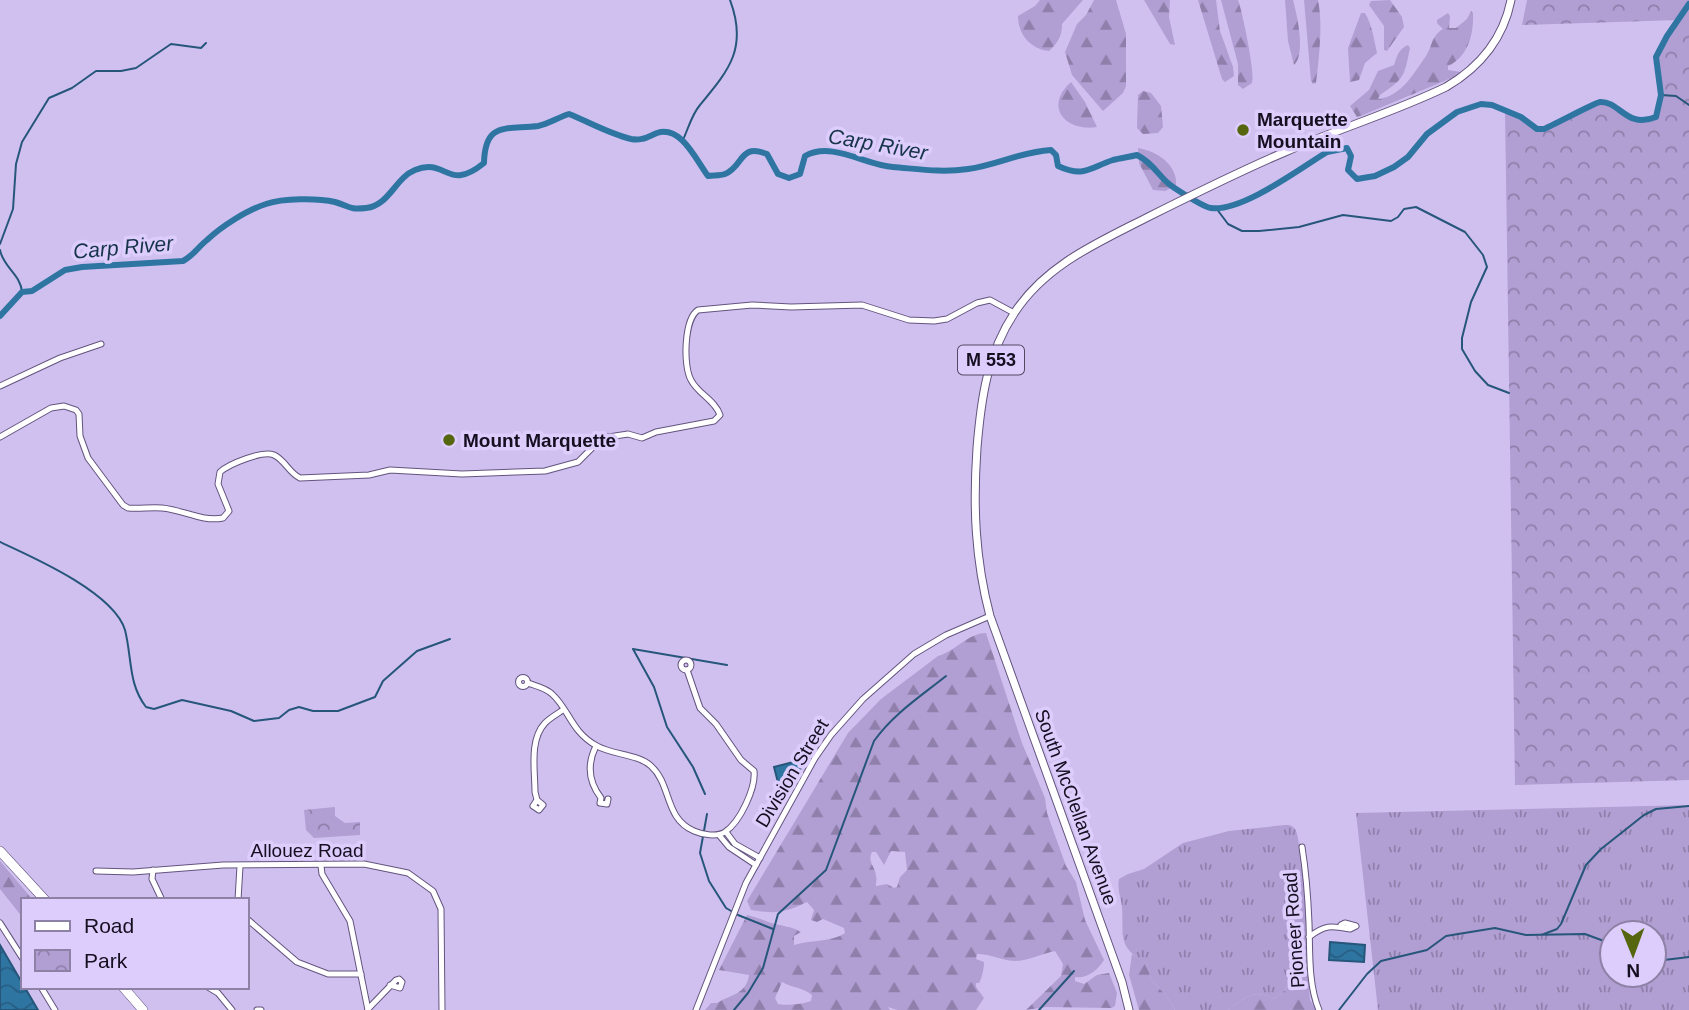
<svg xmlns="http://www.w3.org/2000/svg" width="1689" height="1010" viewBox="0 0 1689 1010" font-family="Arial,sans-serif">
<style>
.grass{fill:url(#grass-tufts);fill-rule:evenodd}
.forest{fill:url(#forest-firs);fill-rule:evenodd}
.park{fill:url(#park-crowns)}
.water{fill:url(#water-waves);stroke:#27567b;stroke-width:2}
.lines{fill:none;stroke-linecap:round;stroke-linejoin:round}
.stream{stroke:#27567b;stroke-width:2}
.river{stroke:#2f75a2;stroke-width:6}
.minor-casing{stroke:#63547e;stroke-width:7}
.major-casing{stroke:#63547e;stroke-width:9}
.highway-casing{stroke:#63547e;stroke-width:10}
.minor{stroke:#fff;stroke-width:5}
.major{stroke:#fff;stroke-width:7}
.highway{stroke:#fff;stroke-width:9}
.poi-dot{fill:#56660f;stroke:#ddcdfd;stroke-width:2.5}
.labels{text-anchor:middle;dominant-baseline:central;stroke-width:7;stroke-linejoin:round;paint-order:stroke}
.shield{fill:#ddcdfd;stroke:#514862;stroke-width:2}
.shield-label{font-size:18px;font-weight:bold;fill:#150f20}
.poi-label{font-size:19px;font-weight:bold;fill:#150f20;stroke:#ddcdfd;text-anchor:start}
.street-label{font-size:19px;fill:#150f20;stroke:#ddcdfd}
.water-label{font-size:21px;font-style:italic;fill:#163449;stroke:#ddcdfd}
</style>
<defs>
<pattern id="grass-tufts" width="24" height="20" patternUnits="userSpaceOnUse" patternTransform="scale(1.75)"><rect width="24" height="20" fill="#b19ed3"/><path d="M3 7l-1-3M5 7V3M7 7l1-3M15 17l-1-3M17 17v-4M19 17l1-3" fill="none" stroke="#8f7fab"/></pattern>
<pattern id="forest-firs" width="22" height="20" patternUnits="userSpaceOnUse" patternTransform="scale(1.75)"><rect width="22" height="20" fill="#b19ed3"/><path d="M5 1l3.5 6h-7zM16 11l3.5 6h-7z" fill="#8f7fab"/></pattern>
<pattern id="park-crowns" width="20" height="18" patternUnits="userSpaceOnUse" patternTransform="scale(1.75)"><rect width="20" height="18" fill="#b19ed3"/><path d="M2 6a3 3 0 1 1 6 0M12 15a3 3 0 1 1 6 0" fill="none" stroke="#8f7fab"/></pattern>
<pattern id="water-waves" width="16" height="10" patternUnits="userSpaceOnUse" patternTransform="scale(1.75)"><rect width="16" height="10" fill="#2f75a2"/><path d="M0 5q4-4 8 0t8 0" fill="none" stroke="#275e84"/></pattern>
</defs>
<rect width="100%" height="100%" fill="#d0c0f0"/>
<g class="grass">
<path d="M1689,805v205h-311l-22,-197zM1612,933h42v42h-42z"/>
<path d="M1285,825c4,0 7,0 10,4 7,9 14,113 10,125 -4,13 -19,39 -31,45 -20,-11 -29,-1 -46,11h-53l-9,-15 -15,-15 -4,-17c-31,-16 -23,-28 -25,-56 -1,-10 -5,-17 -3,-28l9,-5 16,-5 39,-26 46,-12z"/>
</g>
<g class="forest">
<path d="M1040,0h43l-21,24c0,12 -4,19 -13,27 -19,-2 -31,-17 -31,-35l17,-10z"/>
<path d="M1094,0h22l10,34v52l-3,7 -20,18 -31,-36 -7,-23 12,-28 9,-9z"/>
<path d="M1144,0h26l-1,17 6,28 -5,-1z"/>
<path d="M1198,0h18l4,31 13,36 1,9 -9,6 -3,-3z"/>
<path d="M1221,0h17c4,10 18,76 14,83 -1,1 -8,5 -9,6l-5,-4v-21z"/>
<path d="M1285,0h8c4,15 13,54 1,65l-6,-24z"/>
<path d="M1304,0h14c5,24 1,58 -2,83l-3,1 -2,-3z"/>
<path d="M1390,0l12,17 2,10 -17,24 -3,-1v-24l-15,-21 2,-4z"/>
<path d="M1471,11l2,2c1,21 -5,44 -25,53v4l13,2v2l-98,41 -6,2 -7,-11 19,-16 9,-19 16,-6c3,-8 4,-16 14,-20l2,3c-6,29 -5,30 -30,47l-2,4c23,-2 36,-26 48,-43 7,-11 5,-20 17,-27l-6,-6v-3l11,-7 2,3 -1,12h7l11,-9z"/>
<path d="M1361,13h4c7,12 9,26 12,40l-12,10 -6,17 -9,2 -2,-34z"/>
<path d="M1071,82l14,20 12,25c-31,5 -54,-20 -26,-45z"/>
<path d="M1143,91l8,2 10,13 2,21 -5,6 -15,1 -6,-6 1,-33z"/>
<path d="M1138,148c19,3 40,17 38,38l-11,5 -12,-1 -14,-27z"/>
<path d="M986,633l36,110 23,55 2,15 19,53 10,16 9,38 19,40c-6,10 -17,19 -29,17v4l9,3 13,-9 12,-2 8,20 -2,13 -4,2 -64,-1 -21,3 35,-34 2,-12 -8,-13c-14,3 -25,9 -39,10 -13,0 -25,-7 -39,-7l-1,5 8,3c0,7 -2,16 -5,21h-3v4l8,11 -8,12h-79l-9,-3 2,3h-185l6,-7h6c14,-9 29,-8 32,-28l-30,-5 28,-55c9,2 16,5 24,8 10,3 20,3 30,9l-7,4v9c16,-5 38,-3 51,-12l-1,-5 -21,-9 -6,3 -6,-2 3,-10 -7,-8c-23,11 -31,12 -56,8l-4,-9 101,-168 33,-34 57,-43c18,-5 30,-23 48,-23zM891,851l14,1 2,18 -7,7 -3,10 -3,1 -7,-4 -11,2c0,-4 1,-7 0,-10 -1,-11 -9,-13 -4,-24h4l8,13zM782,982c11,6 20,5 30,13l-1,6c-7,3 -27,5 -33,3l-3,-6z"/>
<path d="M0,861l33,39h-10v18l-23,-29z"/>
<path d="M1306,953l4,47 6,10h-88c17,-12 26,-22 46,-11 16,-9 23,-30 32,-46z"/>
<path d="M1132,954l15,9 4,17 15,15 9,15h-36l-10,-35z"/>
</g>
<g class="park">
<path d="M1527,0h162v780l-174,5 -10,-675c12,5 29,19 39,19 10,-4 50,-26 56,-27 20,-1 26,27 56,15l5,-22 -5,-38 22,-37 -156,5z"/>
<path d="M335,807v9l10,7 15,-1v13l-46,3 -8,-8 -2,-20z"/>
</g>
<g class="water">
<path d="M805,759l-18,38 -6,-3 -7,-27z"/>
<path d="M1330,942l35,3 -1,17 -35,-2z"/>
<path d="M0,945l38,65h-38z"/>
</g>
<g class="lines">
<g class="stream">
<path d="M1661,95l15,1 13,9"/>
<path d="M683,140c5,-11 9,-26 17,-35 29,-35 48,-57 30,-105"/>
<path d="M1216,208l12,16 14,7h17l40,-4 44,-12 48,6 7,-4 6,-8 12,-2 49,25 18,23 4,12 -16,35 -9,36v11l13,22 13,14 21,8"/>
<path d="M0,244l13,-35 3,-45 6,-22 27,-44 23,-10 24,-17h25l15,-3 35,-24 30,4 5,-5"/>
<path d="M0,250c3,17 21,25 22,42"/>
<path d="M0,542c35,16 114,51 125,88 7,27 3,54 21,77l8,2 28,-9 49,11 23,10 25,-3 10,-8 10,-3 14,4h25l37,-14 8,-16 34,-30 33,-12"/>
<path d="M705,794l-12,-27 -26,-40 -13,-40 -21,-38 94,16"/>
<path d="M707,814l-7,39 9,28 17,27 12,7 35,14"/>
<path d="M1544,934l13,-5 4,-5 25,-59 15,-16 43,-34 12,-6 33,-3"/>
<path d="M1654,957l10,3 25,-3"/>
<path d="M734,1010l14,-17 15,-25 15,-54 48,-44 48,-129c19,-27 47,-45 72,-65"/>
<path d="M1039,1010l35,-39"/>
<path d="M1339,1010l28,-36 14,-13 46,-11 19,-14 49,-8 31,7 59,-1 27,10"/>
</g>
<path class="river" d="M0,316l22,-24 10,-1 33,-21 17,-3 101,-6c11,-6 15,-14 24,-21 15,-14 40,-30 59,-36 17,-6 52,-6 69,-2 14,4 14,8 31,6 24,-3 29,-30 49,-38 32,-13 32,23 69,-7 1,-42 22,-33 54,-37 10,-2 21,-9 31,-12 20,8 41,20 62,25 11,2 16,-2 26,-6 24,-8 39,27 51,43 5,-1 12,0 17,-2 19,-8 14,-31 42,-20l11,20 11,4 11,-4 5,-18c27,-15 60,9 88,11 25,2 49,6 75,2 29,-4 52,-17 83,-19l5,5 2,11c26,12 31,2 55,-6 8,-2 16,-3 24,-5 18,9 22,23 36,32 8,5 30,20 38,21 31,4 88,-39 116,-56l20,-4 4,8 -3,14 9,9 18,-3 19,-9 14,-10 19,-23 30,-22 24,-8 11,1 29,12 16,12h7c10,-4 50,-26 56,-27 20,-1 26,27 56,15l5,-22 -5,-38 11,-21 22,-32"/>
<defs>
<g id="minor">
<path d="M0,386l60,-28 41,-14"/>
<path d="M0,437l51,-29 13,-2 12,4 3,4 1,22 8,22 35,47 5,3c12,1 23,-1 34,0 22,2 39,14 61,10l6,-7 -11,-27 2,-12c9,-8 43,-22 54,-17 11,5 15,18 26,23l69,-3 21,-5 72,4 83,-3 33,-9 24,-24 26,-4 14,4 14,-6 58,-11 6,-6c-5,-15 -22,-21 -29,-35 -8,-14 -7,-61 7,-70l54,-5 39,2 71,-2 47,15 25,1 13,-2 30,-16 13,-3 24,13"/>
<circle cx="686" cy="665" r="5"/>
<circle cx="523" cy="682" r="4.5"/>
<path d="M528,683c8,3 18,5 24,11 17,15 19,38 45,52 16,9 41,8 54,20 21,19 13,52 43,65 9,4 23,6 31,1 15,-10 31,-44 29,-61l-13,-11 -25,-36 -16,-16 -13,-38"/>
<path d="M596,746c-9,18 -8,35 5,52l-1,5 7,1 1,-5"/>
<path d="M537,800l-4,6 6,4 4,-5 -6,-5 -2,-8c0,-21 -6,-52 10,-69 5,-5 12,-9 18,-13"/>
<path d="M726,832l9,12 25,14"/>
<path d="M719,835l10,12 27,18"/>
<path d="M1302,847c4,25 6,51 7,76 1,28 -1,61 10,87"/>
<path d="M321,866l1,8 28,47 18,89"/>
<path d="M153,870l-1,9 10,21"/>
<path d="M96,871l37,1 90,-7 141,-1 44,9 25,18 8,18 1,101"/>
<path d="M238,900l2,-34"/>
<path d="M247,919l50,43 31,12h33"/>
<path d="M0,923l23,36"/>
<path d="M1309,937c17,-13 23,-11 41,-8l6,-3 -11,-3 -4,2"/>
<path d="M41,987l14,23"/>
<path d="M208,987l10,6 14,17"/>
<path d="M368,1009l28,-29 3,-1 3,3 -2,6 -10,-3"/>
<path d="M257,1010h4"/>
<path d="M696,1010l50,-127 69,-125 16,-23 32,-36 51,-45 32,-19 44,-19"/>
</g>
<path id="major" d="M1129,1010l-7,-28 -132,-366c-15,-57 -17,-110 -13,-168 4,-49 10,-94 38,-136 31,-47 82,-69 131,-94 46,-23 92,-46 139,-66 53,-23 109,-40 161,-65 34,-20 57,-47 65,-87"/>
<g id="highway">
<path d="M0,851l45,49"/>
<path d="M123,987l20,23"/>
</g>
</defs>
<use href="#minor" class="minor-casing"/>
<use href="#major" class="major-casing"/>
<use href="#highway" class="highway-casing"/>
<use href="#minor" class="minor"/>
<use href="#major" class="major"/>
<use href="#highway" class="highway"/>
</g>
<g class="poi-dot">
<circle cx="1243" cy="130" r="7"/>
<circle cx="449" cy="440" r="7"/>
</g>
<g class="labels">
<rect class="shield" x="958" y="345.5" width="66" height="29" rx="5"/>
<g class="shield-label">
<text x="991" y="360">M 553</text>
</g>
<g class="poi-label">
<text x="1257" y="119">Marquette<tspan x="1257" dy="22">Mountain</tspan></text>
<text x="463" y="440">Mount Marquette</text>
</g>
<g class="street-label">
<text transform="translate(792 773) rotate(-59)">Division Street</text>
<text transform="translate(1076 807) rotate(70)">South McClellan Avenue</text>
<text x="307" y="850">Allouez Road</text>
<text transform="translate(1294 930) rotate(-94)">Pioneer Road</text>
</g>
<g class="water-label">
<text transform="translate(878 144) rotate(10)">Carp River</text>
<text transform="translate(123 247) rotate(-5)">Carp River</text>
</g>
</g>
<rect x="21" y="898" width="228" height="91" fill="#ddcdfd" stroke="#8d81a5" stroke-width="2"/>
<rect x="35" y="921" width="35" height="10" fill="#ffffff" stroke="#8d81a5" stroke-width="2"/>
<text x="84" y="933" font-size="21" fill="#150f20">Road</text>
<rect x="35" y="950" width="35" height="21" fill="url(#park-crowns)" stroke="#8d81a5" stroke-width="2"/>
<text x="84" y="968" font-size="21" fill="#150f20">Park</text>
<g transform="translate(1633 954) rotate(179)"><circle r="33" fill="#ddcdfd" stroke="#8d81a5" stroke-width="2"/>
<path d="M0-5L12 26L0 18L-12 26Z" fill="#56660f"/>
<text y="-10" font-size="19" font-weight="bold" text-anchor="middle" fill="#150f20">N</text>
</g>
</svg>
